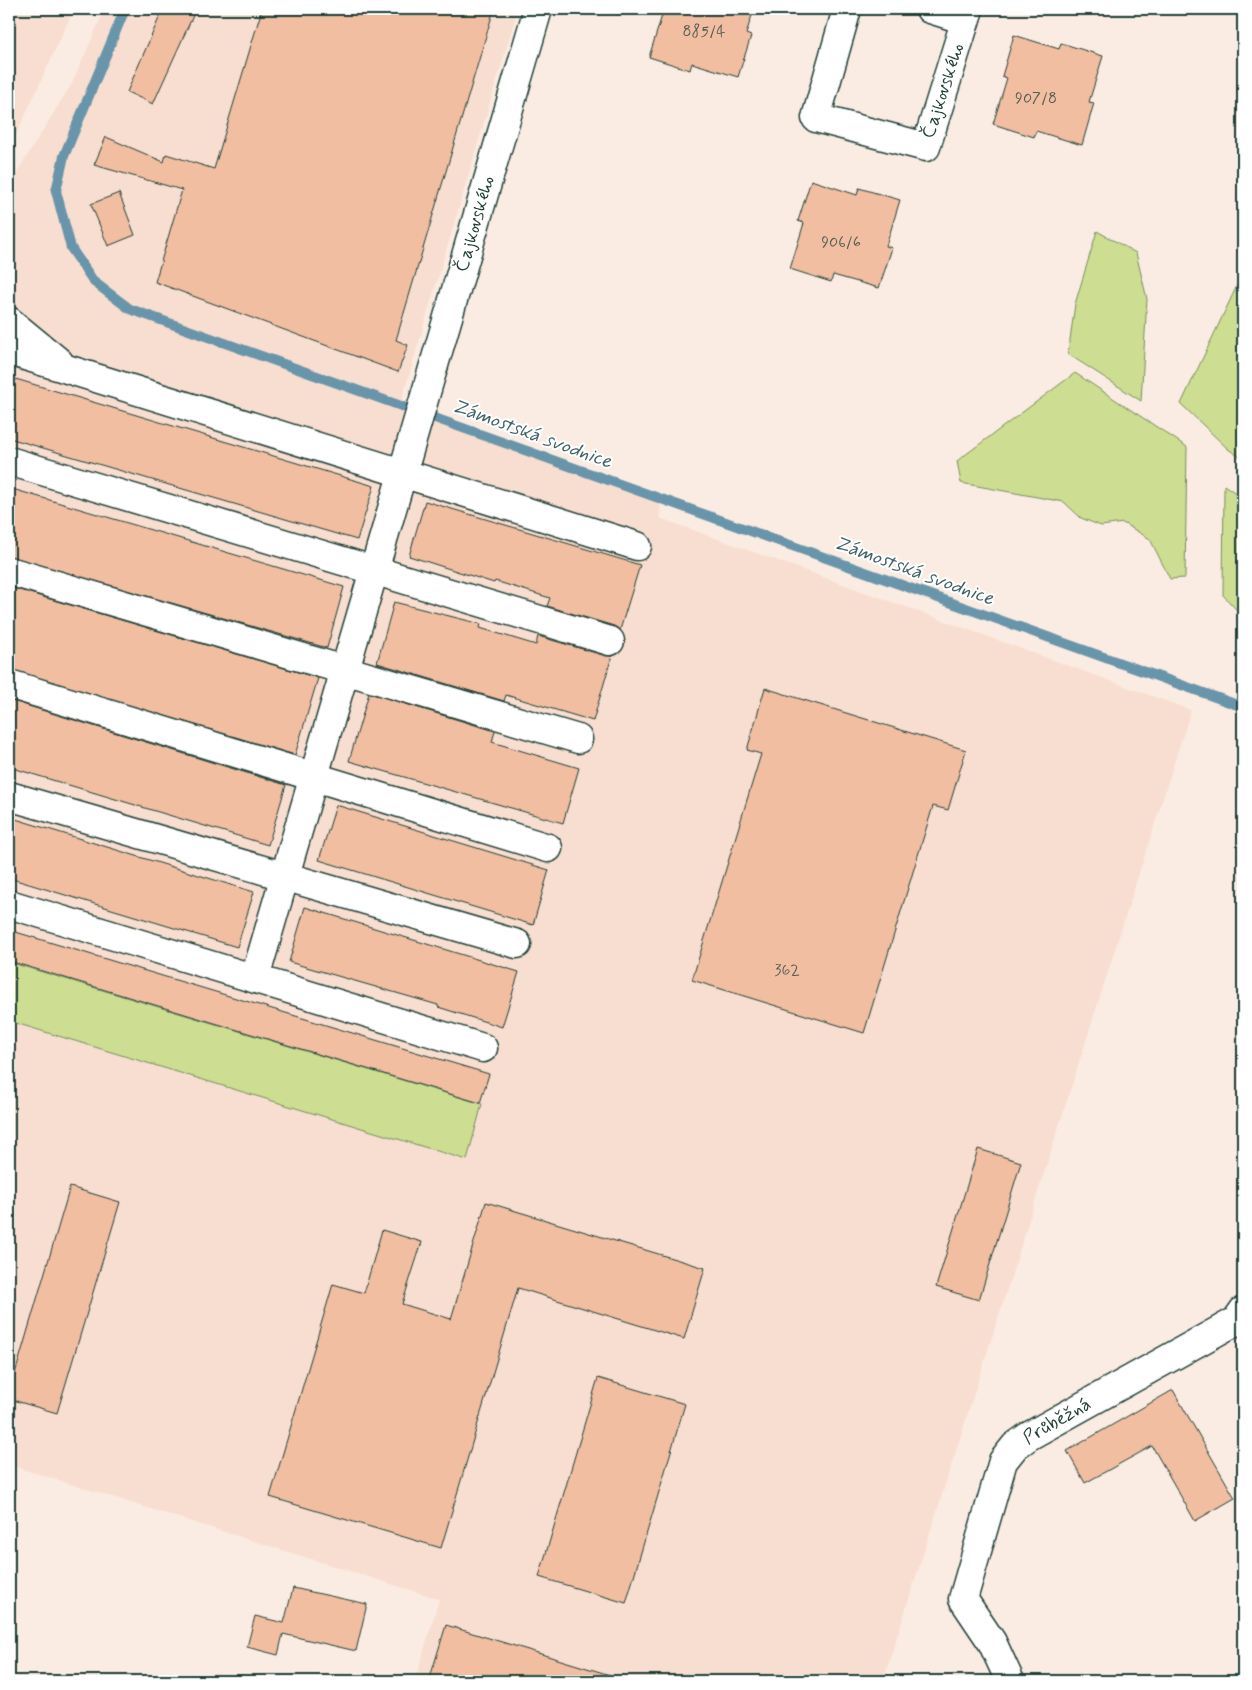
<svg xmlns="http://www.w3.org/2000/svg" width="1252" height="1690" viewBox="0 0 1252 1690" font-family="Mynerve,sans-serif">
<style>
.built{fill:#f8ded0}
.green{fill:#cddd91;stroke:#768d62}
.lines{fill:none;stroke-linecap:round;stroke-linejoin:round}
.stream{stroke:#6995aa;stroke-width:10}
.building{fill:#f1bea2;stroke:#1f3d34}
.minor-casing{stroke:#1f3d34;stroke-width:31}
.minor{stroke:#fff;stroke-width:28}
.labels{text-anchor:middle;dominant-baseline:central;stroke-width:4;stroke-linejoin:round;paint-order:stroke}
.number-label{font-size:16px;fill:#545d50}
.street-label{font-size:19px;fill:#1f3d34;stroke:#fff}
.water-label{font-size:20px;font-style:italic;fill:#3e6265;stroke:#fff}
</style>
<rect width="100%" height="100%" fill="#fbece3"/>
<filter id="ink" filterUnits="userSpaceOnUse"><feTurbulence type="fractalNoise" baseFrequency=".02" numOctaves="2"/><feDisplacementMap in="SourceGraphic" scale="10" xChannelSelector="R" yChannelSelector="G"/><feConvolveMatrix kernelMatrix="1 2 1 2 8 2 1 2 1" color-interpolation-filters="sRGB"/></filter>
<g filter="url(#ink)">
<g class="built">
<path d="M9,9h65l-65,142z"/>
<path d="M105,9h413l-118,397 261,93 -1,19 531,192 -308,971h-468l24,-82 -430,-134v-1280l63,-102z"/>
</g>
<g class="green">
<path d="M1097,231l39,22 11,46 -6,102 -73,-47 7,-50z"/>
<path d="M1241,277l2,2v180l-15,-10 -47,-45z"/>
<path d="M1075,373l112,74 -2,131 -15,1 -20,-40 -27,-16 -22,3 -20,-8 -17,-16 -103,-19 -4,-22z"/>
<path d="M1224,485l19,13v119l-20,-22z"/>
<path d="M9,962l473,142 -15,56 -458,-139z"/>
</g>
<g class="lines">
<path class="stream" d="M125,9l-61,147 -8,35 15,57 23,34 36,27 1113,398"/>
</g>
<g class="building">
<path d="M163,9h33l-43,95 -26,-12z"/>
<path d="M262,9h232l-98,331 12,5 -10,27 -243,-90 27,-92 -88,-25 12,-28 58,25 2,-8 48,15z"/>
<path d="M664,9h90l-8,25 5,2 -13,41 -46,-14 -2,7 -41,-13z"/>
<path d="M1014,35l45,14 2,-6 42,13 -14,46 5,1 -12,42 -46,-14 -2,6 -41,-13 14,-46 -5,-2z"/>
<path d="M811,180l46,15 2,-7 41,12 -14,46 6,2 -13,40 -46,-13 -2,7 -41,-13 14,-46 -6,-2z"/>
<path d="M119,193l16,42 -27,11 -17,-42z"/>
<path d="M9,377l365,109 -17,54 -348,-102z"/>
<path d="M9,488l335,99 -17,61 -318,-92z"/>
<path d="M425,501l215,64 -20,65 -6,-4 -67,-20 3,-8 -55,-17 -1,2 -85,-27z"/>
<path d="M9,587l309,91 -23,77 -286,-86z"/>
<path d="M394,602l87,22 -1,4 56,17 2,-9 68,20h6l-19,65 -87,-26 -2,6 -127,-38z"/>
<path d="M765,688l201,62 -18,60 -15,-4 -69,227 -172,-53 69,-226 -14,-4z"/>
<path d="M369,693l126,38 -3,11 87,26 -16,55 -214,-62z"/>
<path d="M9,700l277,85 -18,60 -259,-78z"/>
<path d="M336,805l213,65 -16,55 -214,-65z"/>
<path d="M9,817l245,75 -17,55 -228,-69z"/>
<path d="M305,907l214,65 -17,55 -64,-20v-2l-149,-43z"/>
<path d="M9,930l480,144 -9,29 -471,-142z"/>
<path d="M978,1149l43,13 -42,138 -43,-13z"/>
<path d="M70,1187l50,15 -63,211 -48,-14v-5z"/>
<path d="M486,1202l219,66 -21,71 -166,-51 -77,260 -171,-51 63,-213 31,9 18,-63 40,12 -20,62 49,15z"/>
<path d="M598,1378l87,26 -59,199 -87,-26z"/>
<path d="M1173,1390l62,108 -40,23 -43,-75 -67,37 -18,-32z"/>
<path d="M293,1588l74,16 -11,47 -73,-17 -5,21 -31,-8 8,-31 29,7z"/>
<path d="M446,1625l164,50 -1,6h-180z"/>
</g>
<g class="lines">
<defs>
<g id="minor">
<path d="M847,9l-31,109 110,29 43,-138"/>
<path d="M930,9l35,11"/>
<path d="M9,321l50,41"/>
<path d="M9,351l628,195"/>
<path d="M9,461l601,180"/>
<path d="M9,571l569,168"/>
<path d="M9,684l539,164"/>
<path d="M9,796l508,148"/>
<path d="M9,904l474,144"/>
<path d="M255,978l283,-969"/>
<path d="M1010,1681l-18,-39 -29,-43 40,-138 12,-15 14,-10 207,-115 7,-10"/>
</g>
</defs>
<use href="#minor" class="minor-casing"/>
<use href="#minor" class="minor"/>
</g>
</g>
<g class="labels">
<g class="number-label">
<text x="704" y="31">885/4</text>
<text x="1036" y="98">907/8</text>
<text x="841" y="242">906/6</text>
<text x="787" y="970">362</text>
</g>
<g class="street-label">
<text transform="translate(943 91) rotate(-72)">Čajkovského</text>
<text transform="translate(475 224) rotate(-74)">Čajkovského</text>
<text transform="translate(1057 1421) rotate(-30)">Průběžná</text>
</g>
<g class="water-label">
<text transform="translate(532 434) rotate(20)">Zámostská svodnice</text>
<text transform="translate(914 571) rotate(20)">Zámostská svodnice</text>
</g>
</g>
<rect width="1252" height="1690" fill="none" stroke="#fff" stroke-width="30"/>
<rect x="15" y="15" width="1222" height="1660" fill="none" stroke="#1f3d34" stroke-width="2" filter="url(#ink)"/>
</svg>
